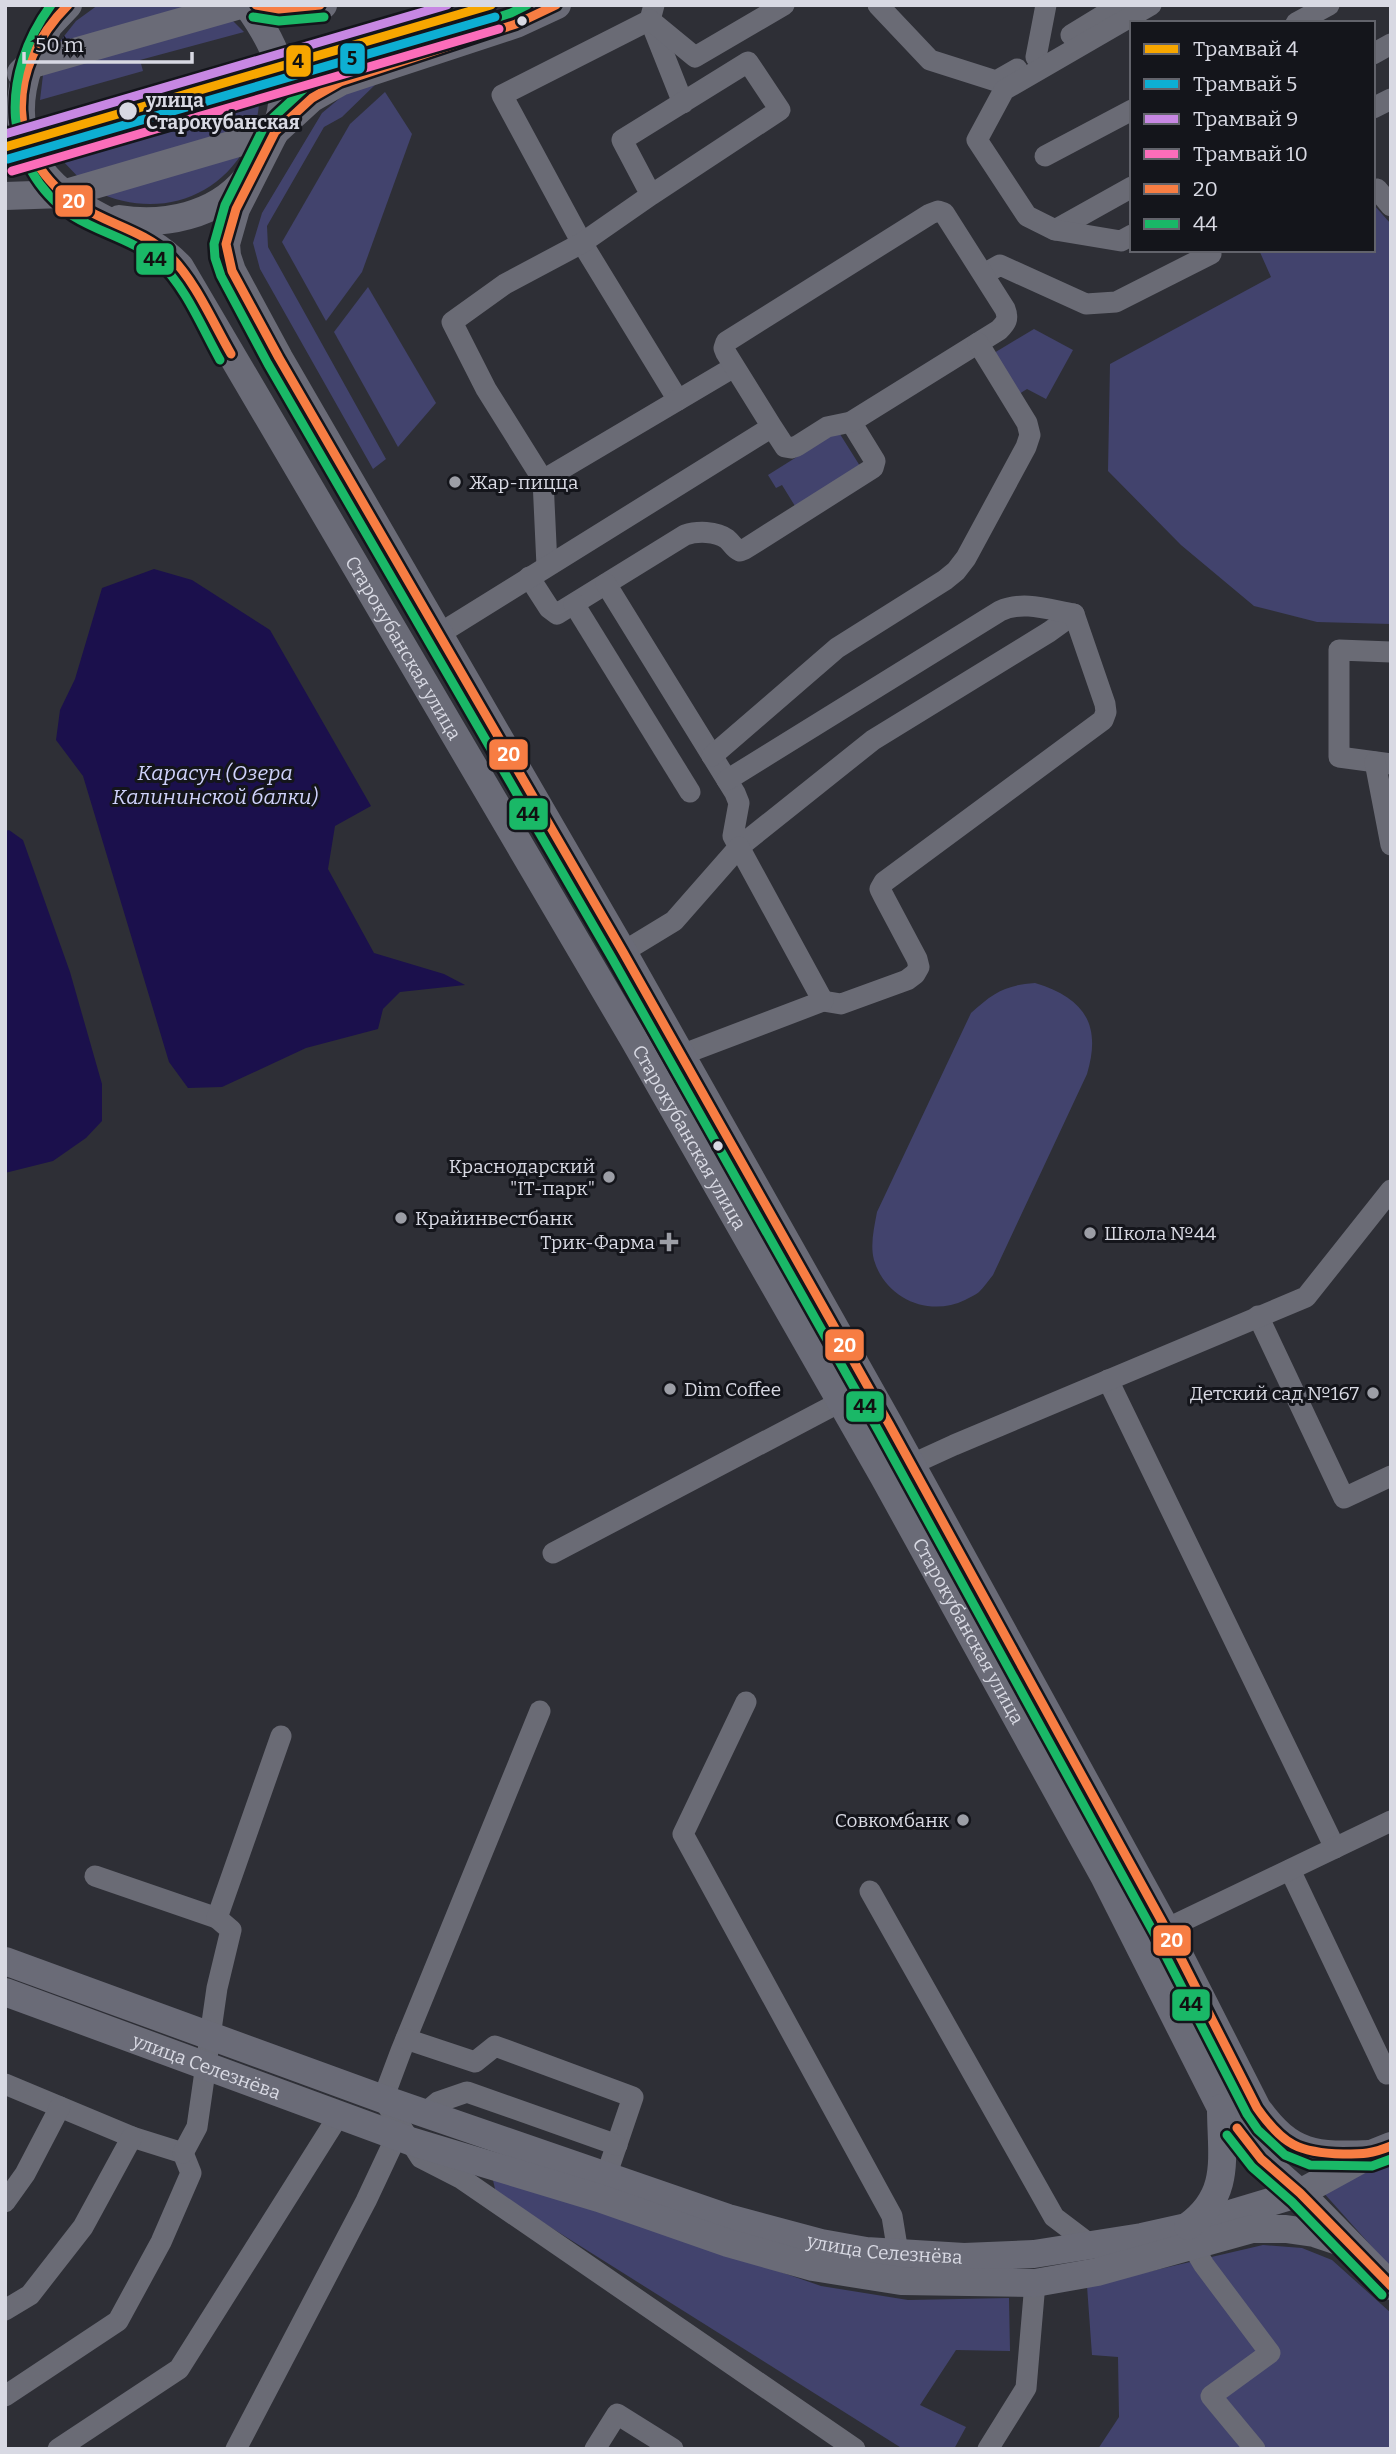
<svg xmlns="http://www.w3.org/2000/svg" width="1396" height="2454" viewBox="0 0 1396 2454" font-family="Bitter,serif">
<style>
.green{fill:#42436d}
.water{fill:#1b104c}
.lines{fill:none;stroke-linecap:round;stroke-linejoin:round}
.minor{stroke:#6a6b75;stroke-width:21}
.major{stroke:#6a6b77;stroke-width:28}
.bus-1-casing{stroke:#14151b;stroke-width:14}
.bus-2-casing{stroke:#14151b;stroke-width:14}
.bus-1{stroke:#f77d43;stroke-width:9}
.bus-2{stroke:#1ab867;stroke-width:9}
.tram-1-casing{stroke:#14151b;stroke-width:14}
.tram-2-casing{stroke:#14151b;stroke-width:14}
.tram-3-casing{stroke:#14151b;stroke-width:14}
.tram-4-casing{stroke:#14151b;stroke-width:14}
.tram-1{stroke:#f7a600;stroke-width:9}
.tram-2{stroke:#0dafd3;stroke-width:9}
.tram-3{stroke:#c787e3;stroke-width:9}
.tram-4{stroke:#fb6dba;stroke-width:9}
.bus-dot{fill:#d8d9e3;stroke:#14151b;stroke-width:2.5}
.poi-dot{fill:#9c9ea6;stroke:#14151b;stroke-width:2.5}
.labels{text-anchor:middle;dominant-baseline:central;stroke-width:6;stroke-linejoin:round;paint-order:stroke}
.stop-label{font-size:19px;font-weight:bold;fill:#d8d9e3;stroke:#14151b;text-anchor:start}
.poi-label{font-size:19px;fill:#d8d9e3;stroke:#14151b;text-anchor:start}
.street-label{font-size:19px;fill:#d8d9e3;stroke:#14151b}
.water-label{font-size:21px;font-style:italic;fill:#cfd2fb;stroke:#14151b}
.line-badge{stroke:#14151b;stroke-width:2.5}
.badge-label{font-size:19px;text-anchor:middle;font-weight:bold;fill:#fff}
.pale-badge-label{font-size:19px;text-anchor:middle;font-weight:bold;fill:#111}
</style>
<rect width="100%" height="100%" fill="#2e2f36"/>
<g class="green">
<path d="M98,5h117l-165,49 26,-33z"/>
<path d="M227,15l17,17 -104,28 3,11 -103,29 3,-25z"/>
<path d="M377,83l-35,34 -18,10 -57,99 1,21 118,212 -13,10 -113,-200 -7,-26 9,-30 60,-100 24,-20z"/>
<path d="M259,84c1,18 0,33 -7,49l-169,49 -23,-24 99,-28 -4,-15z"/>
<path d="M385,92l27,42 -50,138 -36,49 -44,-79 68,-118z"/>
<path d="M246,147c-32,56 -95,71 -151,44z"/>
<path d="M1373,204l18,20v400l-74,-2 -63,-16 -73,-61 -73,-74 2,-107 161,-87 -12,-27h114z"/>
<path d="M368,287l68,116 -38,44 -64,-115z"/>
<path d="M1034,329l39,21 -27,49 -19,-10 -8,5 -25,-41z"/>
<path d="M838,431l22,35 -65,40 -13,-21 -6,3 -8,-13z"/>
<path d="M1035,983c49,15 67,41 52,91l-94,201c-4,5 -9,12 -14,17 -3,3 -9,5 -14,8 -35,17 -79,0 -91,-40 -4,-15 0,-32 3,-48l94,-199c22,-20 34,-28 64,-30z"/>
<path d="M1391,2162v106l-69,-77z"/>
<path d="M492,2176l16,1 313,109 87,14 101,-2 1,53 -54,-1 -36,55 46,22 -12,22h-51l-407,-256z"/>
<path d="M1263,2245l39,3 30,12 59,53v136h-293l21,-32 -1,-60 -26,-2 -5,-69z"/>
</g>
<g class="water">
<path d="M154,569l38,11 78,50 101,176 -36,20 -7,43 46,84 70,21 21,11 -65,7 -17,17 -5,20 -72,19 -84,39 -34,1 -19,-26 -86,-286 -27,-36 4,-30 15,-31 27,-91z"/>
<path d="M9,830l14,10 47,132 32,112v37l-16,17 -33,23 -48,12v-342z"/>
</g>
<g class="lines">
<g class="minor">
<path d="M654,5l-4,15 33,83"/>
<path d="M878,5l52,55 66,21 21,-12"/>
<path d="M1296,23l33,-18"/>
<path d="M1071,35l49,-30"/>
<path d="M1373,54l18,-10"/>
<path d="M1036,57l10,-52"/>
<path d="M1373,108l18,-9"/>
<path d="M1045,156l87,-46"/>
<path d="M1377,189l14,17"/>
<path d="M1055,230l77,-43"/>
<path d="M1132,235l-11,6 -66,-11 -28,-14 -50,-76 27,-50 147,-85"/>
<path d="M984,274l16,-9 86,39 30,-2 95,-48"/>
<path d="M678,400l-96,-157 -80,-148 148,-75 45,37 89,-52"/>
<path d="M543,480l191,-113"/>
<path d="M547,566l-4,-86 -57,-91 -34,-67 53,-38 77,-41 69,-48 129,-85 -32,-48 -126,78 29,55"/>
<path d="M529,577l20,31 8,6 128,-79c12,-4 31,-4 42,4 6,5 6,9 13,12l5,-2 128,-81 2,-7 -24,-39"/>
<path d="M606,584l129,209 4,10 -6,33 6,11 134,-107 176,-108 25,-18"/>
<path d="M574,604l116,188"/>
<path d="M439,634l333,-207 -46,-74 -2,-5 2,-6 204,-128 8,-3 6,2 61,96c4,10 1,14 -6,21l-148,92 -24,5 -30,19 -6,2 -6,-1 -13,-20"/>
<path d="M1391,652l-52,-2v107l52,7"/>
<path d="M712,756l125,-108 108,-68 11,-9 10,-13 60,-111 4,-12 -3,-12 -49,-80"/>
<path d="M1375,762l16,83"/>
<path d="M727,780l273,-169c23,-11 50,-1 74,3l31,90 1,8 -3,8 -219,162 -4,7 4,8 33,62 2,8 -4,7 -8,6 -66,24 -18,-3"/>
<path d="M623,952l51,-31 65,-74 84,154 -142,54"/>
<path d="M1258,1316l86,182 47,-22"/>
<path d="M1108,1380l227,468"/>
<path d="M884,1477l70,-32 352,-148 85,-107"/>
<path d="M553,1553l287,-151"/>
<path d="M746,1702l-63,132 209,382 8,49"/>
<path d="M540,1711l-139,340 -18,48 38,59 41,21 393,270"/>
<path d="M1290,1870l97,204"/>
<path d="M95,1876l122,42"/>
<path d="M870,1891l184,326 37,28"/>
<path d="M1166,1929l225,-108"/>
<path d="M406,2039l69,23 20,-16 138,51 -31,91"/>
<path d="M5,2084l127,53 51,16 8,20 -30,69 -43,79 -113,75"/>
<path d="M425,2113l13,-11 29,-10 150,53"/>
<path d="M183,2153l14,-26 20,-139 14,-58 -14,-12 64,-182"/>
<path d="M5,2202l20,-28 35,-67"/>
<path d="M1192,2245l12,20 66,88 -59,43 44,53"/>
<path d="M5,2310l25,-15 53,-68 49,-90"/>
<path d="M58,2449l121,-80 160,-254"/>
<path d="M236,2449l130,-248 31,-66"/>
<path d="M595,2449l22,-35 56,35"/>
<path d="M988,2449l38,-61 9,-105"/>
</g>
<g class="major">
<path d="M247,5c29,40 48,80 27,129"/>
<path d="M255,5l24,4 44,-4"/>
<path d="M557,5l-41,19 -176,58 -28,16 -37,34 -39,77 -10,35 1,12 5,15 47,87 344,594 266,472 277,505 91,179c34,48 59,48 114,46"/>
<path id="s1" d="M29,65c-23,68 4,115 64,148 32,18 61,26 87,54l453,771 251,439 220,399 117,232 40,51 39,34 91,93"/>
<path d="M29,65l211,-60"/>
<path d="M21,73l8,-8 20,-40 19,-20"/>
<path d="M5,196l58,-2 212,-62"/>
<path d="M119,219c45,7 96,-3 126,-39"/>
<path id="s2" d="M5,1961l378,138 345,119 93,25 45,8 98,6 70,-3 108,-17 45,-10 113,-34 71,-39 20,-8"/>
<path id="s3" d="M5,1992l405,149 189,57 129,45 85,24 88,14 134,2 62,-11 155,-43h34l28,4 33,11"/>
<path d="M1188,2226c44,-32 33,-70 33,-118"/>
</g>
<defs>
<g id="bus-1">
<path d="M68,5c-62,62 -66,151 12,201 28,18 64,25 89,49 27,27 43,66 62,99"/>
<path d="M256,5l23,4 41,-4"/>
<path d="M556,5l-40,19 -176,58 -28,16 -37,34 -39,77 -10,35 6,27 47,87 344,594 266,472 277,505 91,179c26,37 42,45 86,46 21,0 28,0 48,-8"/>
<path d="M1237,2128l24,31 39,34 91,93"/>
</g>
<g id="bus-2">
<path d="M51,5c-51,70 -51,160 22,211 27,17 61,24 85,45 28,26 44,67 62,99"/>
<path d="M527,5l-16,8 -176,58 -30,17 -40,37 -40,80 -11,39 1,14 6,18 47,88 344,594 266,472 277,505 92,179 11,16 27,25 25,10 62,1 19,-7"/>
<path d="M253,17l26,4 45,-4"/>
<path d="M1227,2135l25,32 40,35 90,93"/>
</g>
</defs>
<use href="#bus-1" class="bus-1-casing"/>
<use href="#bus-2" class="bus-2-casing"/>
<use href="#bus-1" class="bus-1"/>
<use href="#bus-2" class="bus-2"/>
<defs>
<path id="tram-1" d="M5,147l486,-142"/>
<path id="tram-2" d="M8,159l487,-142"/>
<path id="tram-3" d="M5,134l442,-129"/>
<path id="tram-4" d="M12,171l487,-142"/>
</defs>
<use href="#tram-1" class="tram-1-casing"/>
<use href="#tram-2" class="tram-2-casing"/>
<use href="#tram-3" class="tram-3-casing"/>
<use href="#tram-4" class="tram-4-casing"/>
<use href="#tram-1" class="tram-1"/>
<use href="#tram-2" class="tram-2"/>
<use href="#tram-3" class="tram-3"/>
<use href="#tram-4" class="tram-4"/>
</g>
<g class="bus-dot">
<circle cx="522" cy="21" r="6"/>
<circle cx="128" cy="111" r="10"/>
<circle cx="718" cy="1146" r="6"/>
</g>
<g class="poi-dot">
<circle cx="455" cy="482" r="7"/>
<circle cx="609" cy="1177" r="7"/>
<circle cx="401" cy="1218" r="7"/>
<circle cx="1090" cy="1233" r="7"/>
<path d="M665.5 1231.5h7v7h7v7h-7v7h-7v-7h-7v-7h7z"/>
<circle cx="670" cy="1389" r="7"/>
<circle cx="1373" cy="1393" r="7"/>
<circle cx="963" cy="1820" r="7"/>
</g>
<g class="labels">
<g class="stop-label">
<text x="146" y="100">улица<tspan x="146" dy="22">Старокубанская</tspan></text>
</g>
<g class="poi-label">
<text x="469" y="482">Жар-пицца</text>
<text x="595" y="1166" text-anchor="end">Краснодарский<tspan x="595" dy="22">"IT-парк"</tspan></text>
<text x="415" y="1218">Крайинвестбанк</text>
<text x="1104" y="1233">Школа №44</text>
<text x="655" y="1242" text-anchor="end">Трик-Фарма</text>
<text x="684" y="1389">Dim Coffee</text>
<text x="1359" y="1393" text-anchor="end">Детский сад №167</text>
<text x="949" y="1820" text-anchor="end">Совкомбанк</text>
</g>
<g class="street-label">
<text stroke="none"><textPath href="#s1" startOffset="723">Старокубанская улица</textPath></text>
<text stroke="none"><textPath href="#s1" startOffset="1290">Старокубанская улица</textPath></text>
<text stroke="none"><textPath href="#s1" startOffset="1857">Старокубанская улица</textPath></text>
<text stroke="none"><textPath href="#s3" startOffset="215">улица Селезнёва</textPath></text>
<text stroke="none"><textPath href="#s2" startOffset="928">улица Селезнёва</textPath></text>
</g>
<g class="water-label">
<text x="215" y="773">Карасун (Озера<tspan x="215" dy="24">Калининской балки)</tspan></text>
</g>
</g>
<g class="line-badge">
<rect x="339" y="42" width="27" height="33" rx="7" fill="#0dafd3"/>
<rect x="285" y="44" width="27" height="34" rx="7" fill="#f7a600"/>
<rect x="54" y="184" width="40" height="34" rx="7" fill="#f77d43"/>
<rect x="135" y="242" width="40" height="34" rx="7" fill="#1ab867"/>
<rect x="488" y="738" width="41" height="33" rx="7" fill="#f77d43"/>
<rect x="508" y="797" width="41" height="34" rx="7" fill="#1ab867"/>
<rect x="824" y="1328" width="41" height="34" rx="7" fill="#f77d43"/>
<rect x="845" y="1390" width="40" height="33" rx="7" fill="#1ab867"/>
<rect x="1152" y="1924" width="40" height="33" rx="7" fill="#f77d43"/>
<rect x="1171" y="1988" width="40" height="34" rx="7" fill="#1ab867"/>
</g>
<g class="badge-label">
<text x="74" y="208">20</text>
<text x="509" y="761">20</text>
<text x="845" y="1352">20</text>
<text x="1172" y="1947">20</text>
</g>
<g class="pale-badge-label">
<text x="352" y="65">5</text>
<text x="298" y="68">4</text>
<text x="155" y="266">44</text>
<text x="528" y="821">44</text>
<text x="865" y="1413">44</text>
<text x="1191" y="2011">44</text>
</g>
<rect width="1396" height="2454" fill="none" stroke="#d8d9e3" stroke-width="14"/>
<rect x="1130" y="21" width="245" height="231" fill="#14151b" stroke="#62636b" stroke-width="2"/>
<rect x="1144" y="44" width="35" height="10" fill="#f7a600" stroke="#62636b" stroke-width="2"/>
<text x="1193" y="56" font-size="21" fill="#d8d9e3">Трамвай 4</text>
<rect x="1144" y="79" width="35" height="10" fill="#0dafd3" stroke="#62636b" stroke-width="2"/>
<text x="1193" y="91" font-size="21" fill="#d8d9e3">Трамвай 5</text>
<rect x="1144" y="114" width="35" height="10" fill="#c787e3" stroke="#62636b" stroke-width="2"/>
<text x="1193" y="126" font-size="21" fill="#d8d9e3">Трамвай 9</text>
<rect x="1144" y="149" width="35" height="10" fill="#fb6dba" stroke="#62636b" stroke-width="2"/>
<text x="1193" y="161" font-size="21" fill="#d8d9e3">Трамвай 10</text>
<rect x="1144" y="184" width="35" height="10" fill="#f77d43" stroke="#62636b" stroke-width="2"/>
<text x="1193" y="196" font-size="21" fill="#d8d9e3">20</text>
<rect x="1144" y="219" width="35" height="10" fill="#1ab867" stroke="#62636b" stroke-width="2"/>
<text x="1193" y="231" font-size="21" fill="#d8d9e3">44</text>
<path d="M24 52v10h168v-10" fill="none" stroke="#d8d9e3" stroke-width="3.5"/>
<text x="35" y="52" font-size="21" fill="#d8d9e3" stroke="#14151b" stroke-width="5" paint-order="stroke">50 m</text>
</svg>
